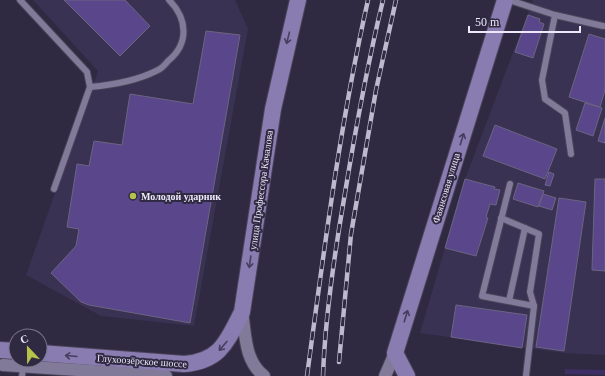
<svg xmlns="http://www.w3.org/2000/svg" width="605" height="376" viewBox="0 0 605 376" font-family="Georgia,serif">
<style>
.built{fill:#3a3252}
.green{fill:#3d2e64}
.building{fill:#5a468b;stroke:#6b6581}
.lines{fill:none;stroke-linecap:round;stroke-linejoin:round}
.lane-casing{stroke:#4b455a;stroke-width:8}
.street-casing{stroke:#4b455a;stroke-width:14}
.secondary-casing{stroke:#4b455a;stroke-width:18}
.lane{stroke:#817b99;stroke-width:6}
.street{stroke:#817b99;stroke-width:12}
.secondary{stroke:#897cb1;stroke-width:16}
.rail-casing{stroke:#beb9cc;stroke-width:4.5}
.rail{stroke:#2f2942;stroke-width:3;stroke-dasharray:9;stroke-linecap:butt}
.oneway{stroke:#463e5e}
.poi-dot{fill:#b6c249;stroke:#2f2942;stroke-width:1.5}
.labels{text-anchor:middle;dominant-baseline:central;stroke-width:4;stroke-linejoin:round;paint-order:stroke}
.street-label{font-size:10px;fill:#ede9fa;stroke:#2f2942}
.poi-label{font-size:10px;font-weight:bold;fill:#ede9fa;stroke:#2f2942;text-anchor:start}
</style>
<rect width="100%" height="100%" fill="#2f2942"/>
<g class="built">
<path d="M33,0h202l13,29 -54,297 -93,-10 -75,-41 72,-204z"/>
<path d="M533,0h72v355l-41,-2 -144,-20 45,-154z"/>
</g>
<path class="green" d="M565,369l40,1v5l-40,-1z"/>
<g class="building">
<path d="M64,0h61l25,26 -30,30z"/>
<path d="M528,15l12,4 -1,3 5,2 -11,34 -18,-6z"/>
<path d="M206,31l34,4 -50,288 -101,-18 -8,-3 -30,-29 25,-27 3,-17 -12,-2 10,-63 12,2 5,-25 28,4 8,-51 63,10z"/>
<path d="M589,34l16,5v51l-5,17 -31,-10z"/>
<path d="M585,103l17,5 -9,28 -17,-6z"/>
<path d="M605,118v25l-7,-2z"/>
<path d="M495,125l62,24 -12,30 -62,-23z"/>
<path d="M549,172l5,2 -4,12 -5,-1z"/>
<path d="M465,179l30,8 -1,2 6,1 -4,15 -6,-1 -4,13 2,1 -12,38 -31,-8z"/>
<path d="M595,179h10v92l-13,-1z"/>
<path d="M518,183l26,8 -6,16 -25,-8z"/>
<path d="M543,194l13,4 -4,12 -13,-4z"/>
<path d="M559,198l27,4 -22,149 -28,-4z"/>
<path d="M456,305l71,10 -5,33 -71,-11z"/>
</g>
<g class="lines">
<defs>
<g id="lane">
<path d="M20,0l67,72 3,15 -36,102"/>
<path d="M509,0l46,15 48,11"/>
<path d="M555,15l-13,65 3,19 20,14 6,41"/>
<path d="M90,87c22,-2 46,-6 66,-16 5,-2 9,-6 12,-10 21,-17 20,-42 1,-61"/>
<path d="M510,184l-28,112 52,10"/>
<path d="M501,218l38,16 -9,58 4,14 -8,70"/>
<path d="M509,301l16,-73"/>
<path d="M22,376l2,-16"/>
</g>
<g id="street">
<path d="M242,312c4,23 2,48 22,64"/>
<path d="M3,365l163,11"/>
<path d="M385,376l10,-23"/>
</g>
<g id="secondary">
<path d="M0,350l16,1"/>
<path d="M40,353l144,11c37,-3 43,-23 58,-52l31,-203 25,-109"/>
<path d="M407,376l-12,-23 110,-353"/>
</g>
</defs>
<use href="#lane" class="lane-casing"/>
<use href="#street" class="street-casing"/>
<use href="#secondary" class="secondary-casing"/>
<use href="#lane" class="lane"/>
<use href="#street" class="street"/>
<use href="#secondary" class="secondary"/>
<defs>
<g id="rail">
<path d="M339,362l12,-128 25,-144 20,-90"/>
<path d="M307,376c17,-126 33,-252 61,-376"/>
<path d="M323,376c2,-59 11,-119 21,-177 11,-67 23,-133 39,-199"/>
</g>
</defs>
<use href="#rail" class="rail-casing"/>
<use href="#rail" class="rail"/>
</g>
<defs><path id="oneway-shaft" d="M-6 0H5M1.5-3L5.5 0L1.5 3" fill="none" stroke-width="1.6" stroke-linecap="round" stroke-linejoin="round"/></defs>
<g class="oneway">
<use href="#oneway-shaft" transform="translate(288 38) rotate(104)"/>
<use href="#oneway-shaft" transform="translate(462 139) rotate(-73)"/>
<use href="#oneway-shaft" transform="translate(250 262) rotate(98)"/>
<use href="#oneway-shaft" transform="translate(406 316) rotate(-73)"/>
<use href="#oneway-shaft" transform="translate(223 346) rotate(130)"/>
<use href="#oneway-shaft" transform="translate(71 356) rotate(-175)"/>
</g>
<circle class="poi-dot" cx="133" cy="196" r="4"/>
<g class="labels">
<g class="street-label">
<text transform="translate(446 188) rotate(-73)">Фаянсовая улица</text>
<text transform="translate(261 190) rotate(-82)">улица Профессора Качалова</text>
<text transform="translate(142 361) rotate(4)">Глухоозёрское шоссе</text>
</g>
<g class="poi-label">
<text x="141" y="196">Молодой ударник</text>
</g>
</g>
<g transform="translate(28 348) rotate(338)"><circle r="19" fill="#2f2942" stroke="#7b768c"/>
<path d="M0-3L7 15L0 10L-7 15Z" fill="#b6c249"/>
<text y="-6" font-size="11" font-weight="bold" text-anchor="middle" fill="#ede9fa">С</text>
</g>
<path d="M469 26v6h111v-6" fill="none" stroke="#ede9fa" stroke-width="2"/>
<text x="475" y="26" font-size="12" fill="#ede9fa" stroke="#2f2942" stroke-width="3" paint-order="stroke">50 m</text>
</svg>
